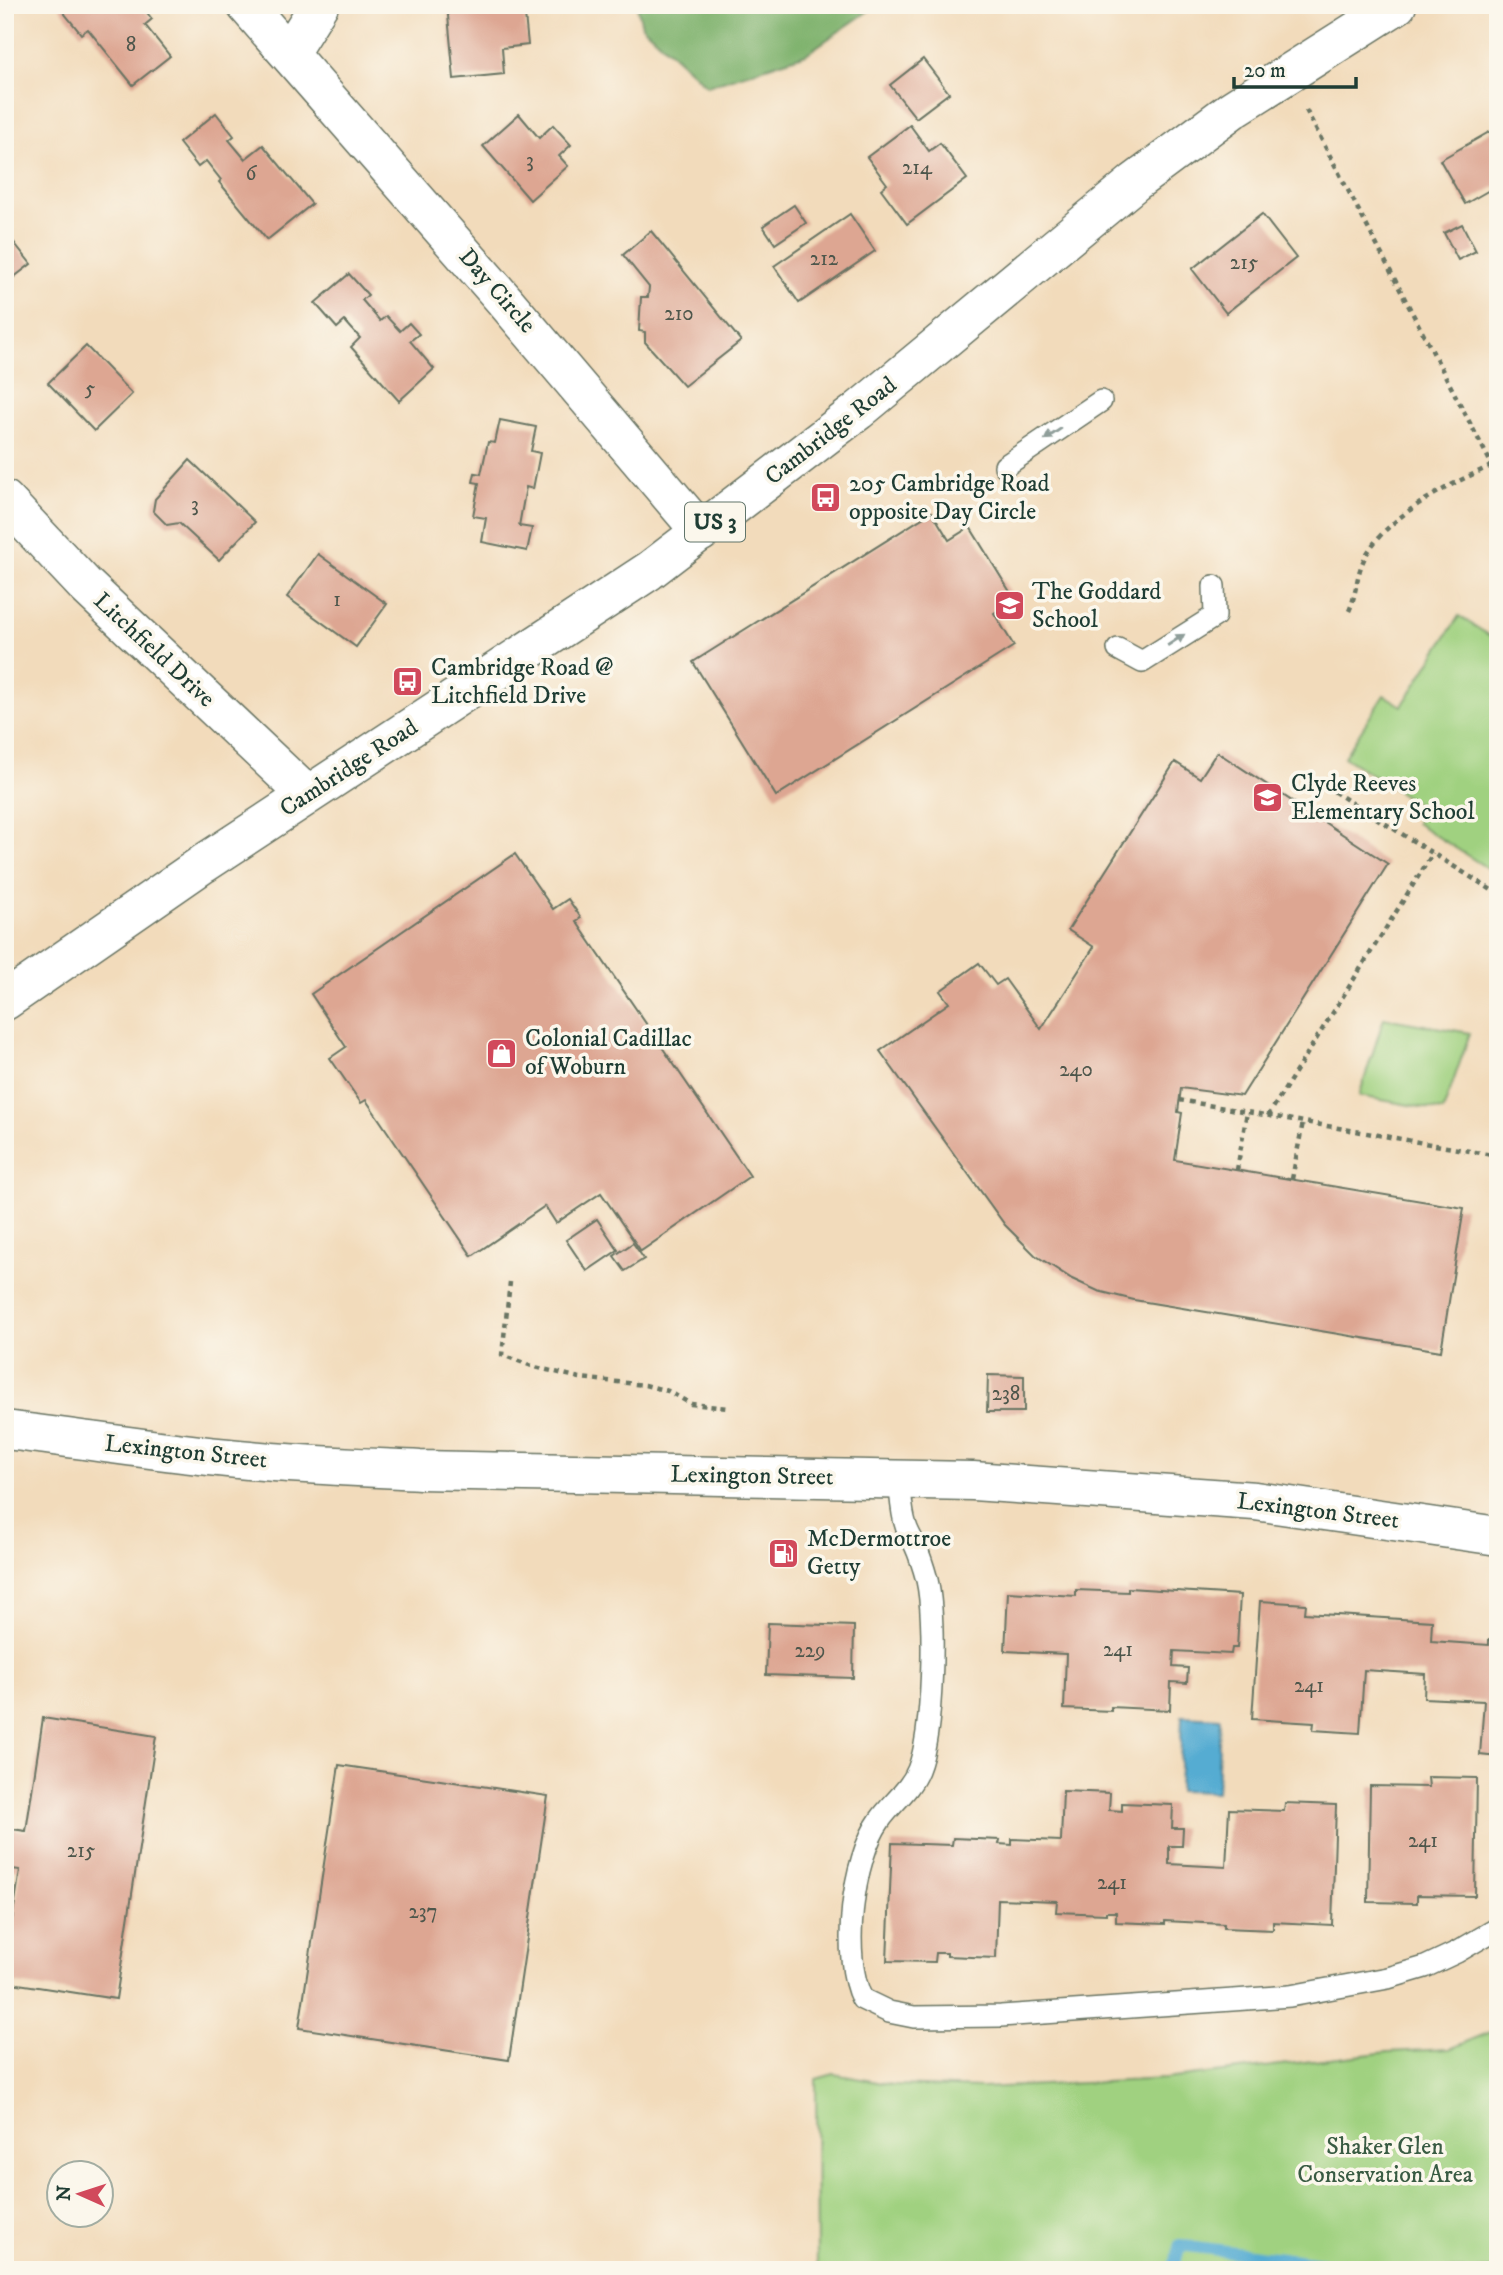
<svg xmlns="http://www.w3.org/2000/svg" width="1503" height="2275" viewBox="0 0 1503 2275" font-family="'IM FELL DW Pica',serif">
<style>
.green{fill:#a0d180;stroke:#60875a;stroke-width:2}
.forest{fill:#80b36e;stroke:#507851;stroke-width:2}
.water{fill:#55acd2;stroke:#3a7483;stroke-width:2}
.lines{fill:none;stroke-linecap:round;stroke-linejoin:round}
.stream{stroke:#55acd2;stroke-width:12}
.building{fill:#dda692}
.lane-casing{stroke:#697463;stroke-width:24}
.street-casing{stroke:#697463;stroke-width:41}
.primary-casing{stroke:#697463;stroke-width:41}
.highway-casing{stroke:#697463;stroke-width:41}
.path{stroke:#697463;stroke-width:4.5;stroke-dasharray:5 5;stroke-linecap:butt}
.lane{stroke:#fff;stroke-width:21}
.street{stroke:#fff;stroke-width:38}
.primary{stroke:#fff;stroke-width:38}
.highway{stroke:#fff;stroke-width:38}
.oneway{fill:#8f9e9a}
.labels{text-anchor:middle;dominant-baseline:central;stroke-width:7;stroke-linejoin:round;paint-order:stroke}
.number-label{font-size:21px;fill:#4e574c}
.shield{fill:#fbf7ec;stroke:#61756b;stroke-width:2}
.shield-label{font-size:23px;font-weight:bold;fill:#1f3d34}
.street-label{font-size:24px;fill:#1f3d34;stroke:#fbf7ec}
.poi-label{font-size:24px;fill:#1f3d34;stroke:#fbf7ec;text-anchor:start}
.park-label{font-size:24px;fill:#395b43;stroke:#fbf7ec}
</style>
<rect width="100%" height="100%" fill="#fbf7ec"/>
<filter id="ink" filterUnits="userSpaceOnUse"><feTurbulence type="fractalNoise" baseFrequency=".0143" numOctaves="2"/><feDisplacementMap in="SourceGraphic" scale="14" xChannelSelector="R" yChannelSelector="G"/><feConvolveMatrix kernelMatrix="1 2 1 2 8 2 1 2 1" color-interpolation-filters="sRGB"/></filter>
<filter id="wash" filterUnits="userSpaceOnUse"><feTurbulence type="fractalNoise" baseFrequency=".00686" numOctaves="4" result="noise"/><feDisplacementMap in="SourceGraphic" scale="28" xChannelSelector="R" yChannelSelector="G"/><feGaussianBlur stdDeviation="1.57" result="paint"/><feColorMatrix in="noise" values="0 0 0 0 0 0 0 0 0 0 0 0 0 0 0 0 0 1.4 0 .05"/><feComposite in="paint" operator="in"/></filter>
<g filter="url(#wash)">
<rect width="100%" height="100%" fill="#f2dbbb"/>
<g class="green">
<path d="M1459,616l39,25v234l-82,-52 8,-15 -80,-51 40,-62 18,11z"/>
<path d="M1384,1018l86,15 -27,78 -84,-15z"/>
<path d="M1498,2029v241h-681l-1,-191 18,-5 59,11 89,3 183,-9 223,-27 61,-3z"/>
</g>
<path class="forest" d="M637,5h240l-71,49 -99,32 -65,-60z"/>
<path class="water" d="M1182,1716l38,2 -3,74 -38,-1z"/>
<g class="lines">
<path class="stream" d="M1173,2270l7,-25 171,22 6,3"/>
</g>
<g id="blocks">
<g class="building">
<path d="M64,5h77l11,14 -7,6 25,31 -37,29 -45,-56 -7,5 -21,-26z"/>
<path d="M447,5h77l4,40 -26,3 2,26 -50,5z"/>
<path d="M923,59l26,34 -33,25 -26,-33z"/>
<path d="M216,113l18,23 -5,4 16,19 18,-14 49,59 -45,36 -48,-58 2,-2 -15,-19 -8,6 -19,-24z"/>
<path d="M519,114l20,24 14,-13 18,20 -12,11 9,10 -38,34 -47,-54z"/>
<path d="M910,125l19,26 11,-8 27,36 -60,45 -26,-35 6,-5 -20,-27z"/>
<path d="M1498,127v58l-33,19 -25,-44z"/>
<path d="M794,205l12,18 -31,21 -12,-18z"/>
<path d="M850,214l25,37 -76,52 -25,-37z"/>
<path d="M1262,214l34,44 -70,55 -34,-44z"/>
<path d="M1462,224l14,27 -18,9 -14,-27z"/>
<path d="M5,231l26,33 -26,20z"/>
<path d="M651,231l90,110 -57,45 -39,-44v-10l-6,-1 2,-34h7l1,-10 -26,-32z"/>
<path d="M349,274l19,21 -6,5 18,21 6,-5 14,15 9,-8 10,11 -9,7 24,28 -35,32 -48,-54 9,-9 -15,-17 -8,7 -22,-25z"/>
<path d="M86,346l46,48 -38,37 -46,-48z"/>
<path d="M500,420l36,7 -5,24 9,2 -7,36 -7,-2 -7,39 13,2 -5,23 -45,-9 4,-24 -13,-2 6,-33 -6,-1 2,-9 6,1 7,-32 7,1z"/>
<path d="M190,460l65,62 -36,38 -40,-37 -12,2 -14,-14 2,-12z"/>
<path d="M932,512l17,28 21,-13 45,73 -21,13 20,33 -238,150 -83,-134z"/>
<path d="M318,554l69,50 -31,43 -69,-50z"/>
<path d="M1217,752l171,112 -146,232 -61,-8 -3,24 4,1 -7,47 289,48 -23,143 -307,-51 -36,-9 -26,-12 -37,-24 -30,-30 -125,-174 69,-48 -9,-12 39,-28 17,22 9,-6 36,50 53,-82 -26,-17 107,-168 25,16z"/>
<path d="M515,854l38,55 15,-10 13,19 -5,3 174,255 -109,75 -40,-58 -45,30 -11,-17 -73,50 -106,-156 -5,3 -31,-45 16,-11 -35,-53z"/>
<path d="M597,1219l21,31 -31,21 -21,-31z"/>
<path d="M633,1243l11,16 -19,12 -11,-15z"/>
<path d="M988,1375l36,1v36h-37z"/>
<path d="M1128,1588l112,7 -3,53h-5l-1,6 -57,-3 -1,16 15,1 -1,15 -16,-1 -1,28 -59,-3v4l-47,-2 2,-55 -61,-3 3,-59 68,4v-6l52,2z"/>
<path d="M1260,1601l46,3 -1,9 127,8 -1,20 58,4v-6l9,1v117l-18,-2 4,-54 -60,-3 1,-24 -61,-4 -4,63 -47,-3 1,-7 -62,-4z"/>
<path d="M768,1623l86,3 -1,52 -87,-3z"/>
<path d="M43,1718l113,18 -40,263 -111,-17v-18l15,-94 -15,-2v-40l21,3z"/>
<path d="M339,1765l209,31 -39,264 -210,-32z"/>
<path d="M1428,1777l49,1 -2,118 -58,-1v8l-49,-1 2,-116 59,1z"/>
<path d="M1063,1791l47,2 -1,17 13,1v-8l51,2 -1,23h11l-1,18h-13v18l57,3 3,-58 55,2 1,-8 51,2 -4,120 -59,-3v8l-49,-2v-4l-59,-3v3l-49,-2v-10h-10v2l-50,-2 1,-11 -59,-2 -2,59 -49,-2v-3h-11l-1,9 -48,-1 5,-118 60,2 1,-7 47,2 -1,4 13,1v-6l49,2z"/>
</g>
</g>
</g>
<g filter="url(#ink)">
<use href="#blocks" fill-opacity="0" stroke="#697463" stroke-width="2"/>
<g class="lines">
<defs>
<g id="lane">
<path d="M1005,466l96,-65"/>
<path d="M1118,649l24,13 73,-46 -1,-30"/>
<path d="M899,1479c2,15 2,33 7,47 2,7 6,13 9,19 5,11 9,24 12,35 9,39 6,154 -9,190 -8,20 -26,33 -38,50 -28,39 -39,137 -18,179l27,13 25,5 87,-1 289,-20 98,-18 37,-11 32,-15 41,-24"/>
</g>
<g id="street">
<path d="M246,5l259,296 196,231"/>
<path d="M289,53l30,-48"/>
<path d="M5,500l80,85 222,210"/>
</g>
<path id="primary" d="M5,1430c78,9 155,22 233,29 61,6 121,8 182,11l553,11 282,20 243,35"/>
<path id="highway" d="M5,1001l198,-137 446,-293 209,-160 277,-229 98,-73 164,-104"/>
</defs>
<use href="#lane" class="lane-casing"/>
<use href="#street" class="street-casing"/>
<use href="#primary" class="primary-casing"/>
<use href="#highway" class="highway-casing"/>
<g class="path">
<path d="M1306,110l186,355"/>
<path d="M1349,611c7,-15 7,-32 13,-47 18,-47 92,-82 136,-101"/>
<path d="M1317,781l181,113"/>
<path d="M1179,1100l319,56"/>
<path d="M1268,1116l165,-263"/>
<path d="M1237,1170l10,-58"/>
<path d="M1292,1179l11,-57"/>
<path d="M510,1282l-8,73 33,12 45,11 65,7 23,6 23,13 36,4"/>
</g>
<use href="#lane" class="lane"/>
<use href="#street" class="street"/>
<use href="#primary" class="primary"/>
<use href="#highway" class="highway"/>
</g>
<defs><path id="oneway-solid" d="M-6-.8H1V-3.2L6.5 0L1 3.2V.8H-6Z" transform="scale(1.75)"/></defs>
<g class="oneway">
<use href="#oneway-solid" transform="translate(1053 434) rotate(146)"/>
<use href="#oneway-solid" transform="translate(1176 640) rotate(-33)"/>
</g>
</g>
<defs>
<symbol id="bus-square" viewBox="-11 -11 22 22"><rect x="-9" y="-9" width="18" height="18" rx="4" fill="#d1495b" stroke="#fbf7ec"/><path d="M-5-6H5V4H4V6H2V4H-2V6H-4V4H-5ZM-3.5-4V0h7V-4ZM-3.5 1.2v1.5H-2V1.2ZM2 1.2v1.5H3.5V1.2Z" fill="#fff"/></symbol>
<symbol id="school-square" viewBox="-11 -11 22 22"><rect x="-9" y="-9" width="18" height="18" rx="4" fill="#d1495b" stroke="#fbf7ec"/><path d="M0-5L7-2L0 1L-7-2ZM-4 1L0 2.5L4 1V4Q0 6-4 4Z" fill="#fff"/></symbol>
<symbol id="shop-square" viewBox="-11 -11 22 22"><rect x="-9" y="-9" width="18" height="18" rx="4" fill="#d1495b" stroke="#fbf7ec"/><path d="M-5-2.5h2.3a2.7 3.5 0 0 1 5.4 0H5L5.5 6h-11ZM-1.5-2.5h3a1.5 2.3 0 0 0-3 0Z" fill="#fff"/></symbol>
<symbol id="fuel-square" viewBox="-11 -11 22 22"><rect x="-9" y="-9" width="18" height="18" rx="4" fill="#d1495b" stroke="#fbf7ec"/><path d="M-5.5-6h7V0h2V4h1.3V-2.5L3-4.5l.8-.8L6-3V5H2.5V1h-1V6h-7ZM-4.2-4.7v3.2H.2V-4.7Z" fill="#fff"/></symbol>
</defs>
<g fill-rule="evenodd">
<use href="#bus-square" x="808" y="480" width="35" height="35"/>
<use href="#school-square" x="992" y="588" width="35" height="35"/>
<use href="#bus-square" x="390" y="664" width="35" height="35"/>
<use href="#school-square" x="1250" y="780" width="35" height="35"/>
<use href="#shop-square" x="484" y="1036" width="35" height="35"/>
<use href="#fuel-square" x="766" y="1536" width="35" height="35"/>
</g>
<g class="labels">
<g class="number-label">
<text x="131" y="45">8</text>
<text x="530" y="161">3</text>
<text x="917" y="168">214</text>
<text x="251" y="174">6</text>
<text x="824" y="259">212</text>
<text x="1244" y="263">215</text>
<text x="679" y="314">210</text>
<text x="90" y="389">5</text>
<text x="195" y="505">3</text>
<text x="337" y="600">1</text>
<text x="1076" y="1070">240</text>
<text x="1006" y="1394">238</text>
<text x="1118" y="1650">241</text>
<text x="810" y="1651">229</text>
<text x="1309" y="1686">241</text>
<text x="1423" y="1841">241</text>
<text x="81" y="1851">215</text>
<text x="1112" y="1883">241</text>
<text x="423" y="1912">237</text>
</g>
<rect class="shield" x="685" y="502.5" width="60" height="39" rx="5"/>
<g class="shield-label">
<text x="715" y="522">US 3</text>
</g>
<g class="street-label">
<text transform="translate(497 291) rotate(49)">Day Circle</text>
<text transform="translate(831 431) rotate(-38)">Cambridge Road</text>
<text transform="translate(154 650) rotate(43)">Litchfield Drive</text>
<text transform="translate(349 768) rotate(-33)">Cambridge Road</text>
<text transform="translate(186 1452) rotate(6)">Lexington Street</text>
<text transform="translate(752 1476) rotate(1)">Lexington Street</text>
<text transform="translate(1318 1511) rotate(7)">Lexington Street</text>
</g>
<g class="poi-label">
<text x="849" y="484">205 Cambridge Road<tspan x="849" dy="28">opposite Day Circle</tspan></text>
<text x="1032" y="592">The Goddard<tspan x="1032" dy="28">School</tspan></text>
<text x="431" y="668">Cambridge Road @<tspan x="431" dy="28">Litchfield Drive</tspan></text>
<text x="1291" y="784">Clyde Reeves<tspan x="1291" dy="28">Elementary School</tspan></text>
<text x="525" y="1039">Colonial Cadillac<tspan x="525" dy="28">of Woburn</tspan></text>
<text x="807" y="1539">McDermottroe<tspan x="807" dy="28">Getty</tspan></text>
</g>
<g class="park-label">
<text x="1385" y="2147">Shaker Glen<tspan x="1385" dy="28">Conservation Area</tspan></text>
</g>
</g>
<rect width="1503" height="2275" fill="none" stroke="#fbf7ec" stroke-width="28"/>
<g transform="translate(80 2194) rotate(273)"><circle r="33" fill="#fbf7ec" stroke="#a3ada2" stroke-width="2"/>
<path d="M0-5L12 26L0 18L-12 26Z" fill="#d1495b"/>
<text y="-10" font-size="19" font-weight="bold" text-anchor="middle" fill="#1f3d34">N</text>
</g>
<path d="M1234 77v10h122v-10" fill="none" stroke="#1f3d34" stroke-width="3.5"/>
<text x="1244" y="77" font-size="21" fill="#1f3d34" stroke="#fbf7ec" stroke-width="5" paint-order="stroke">20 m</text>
</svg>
